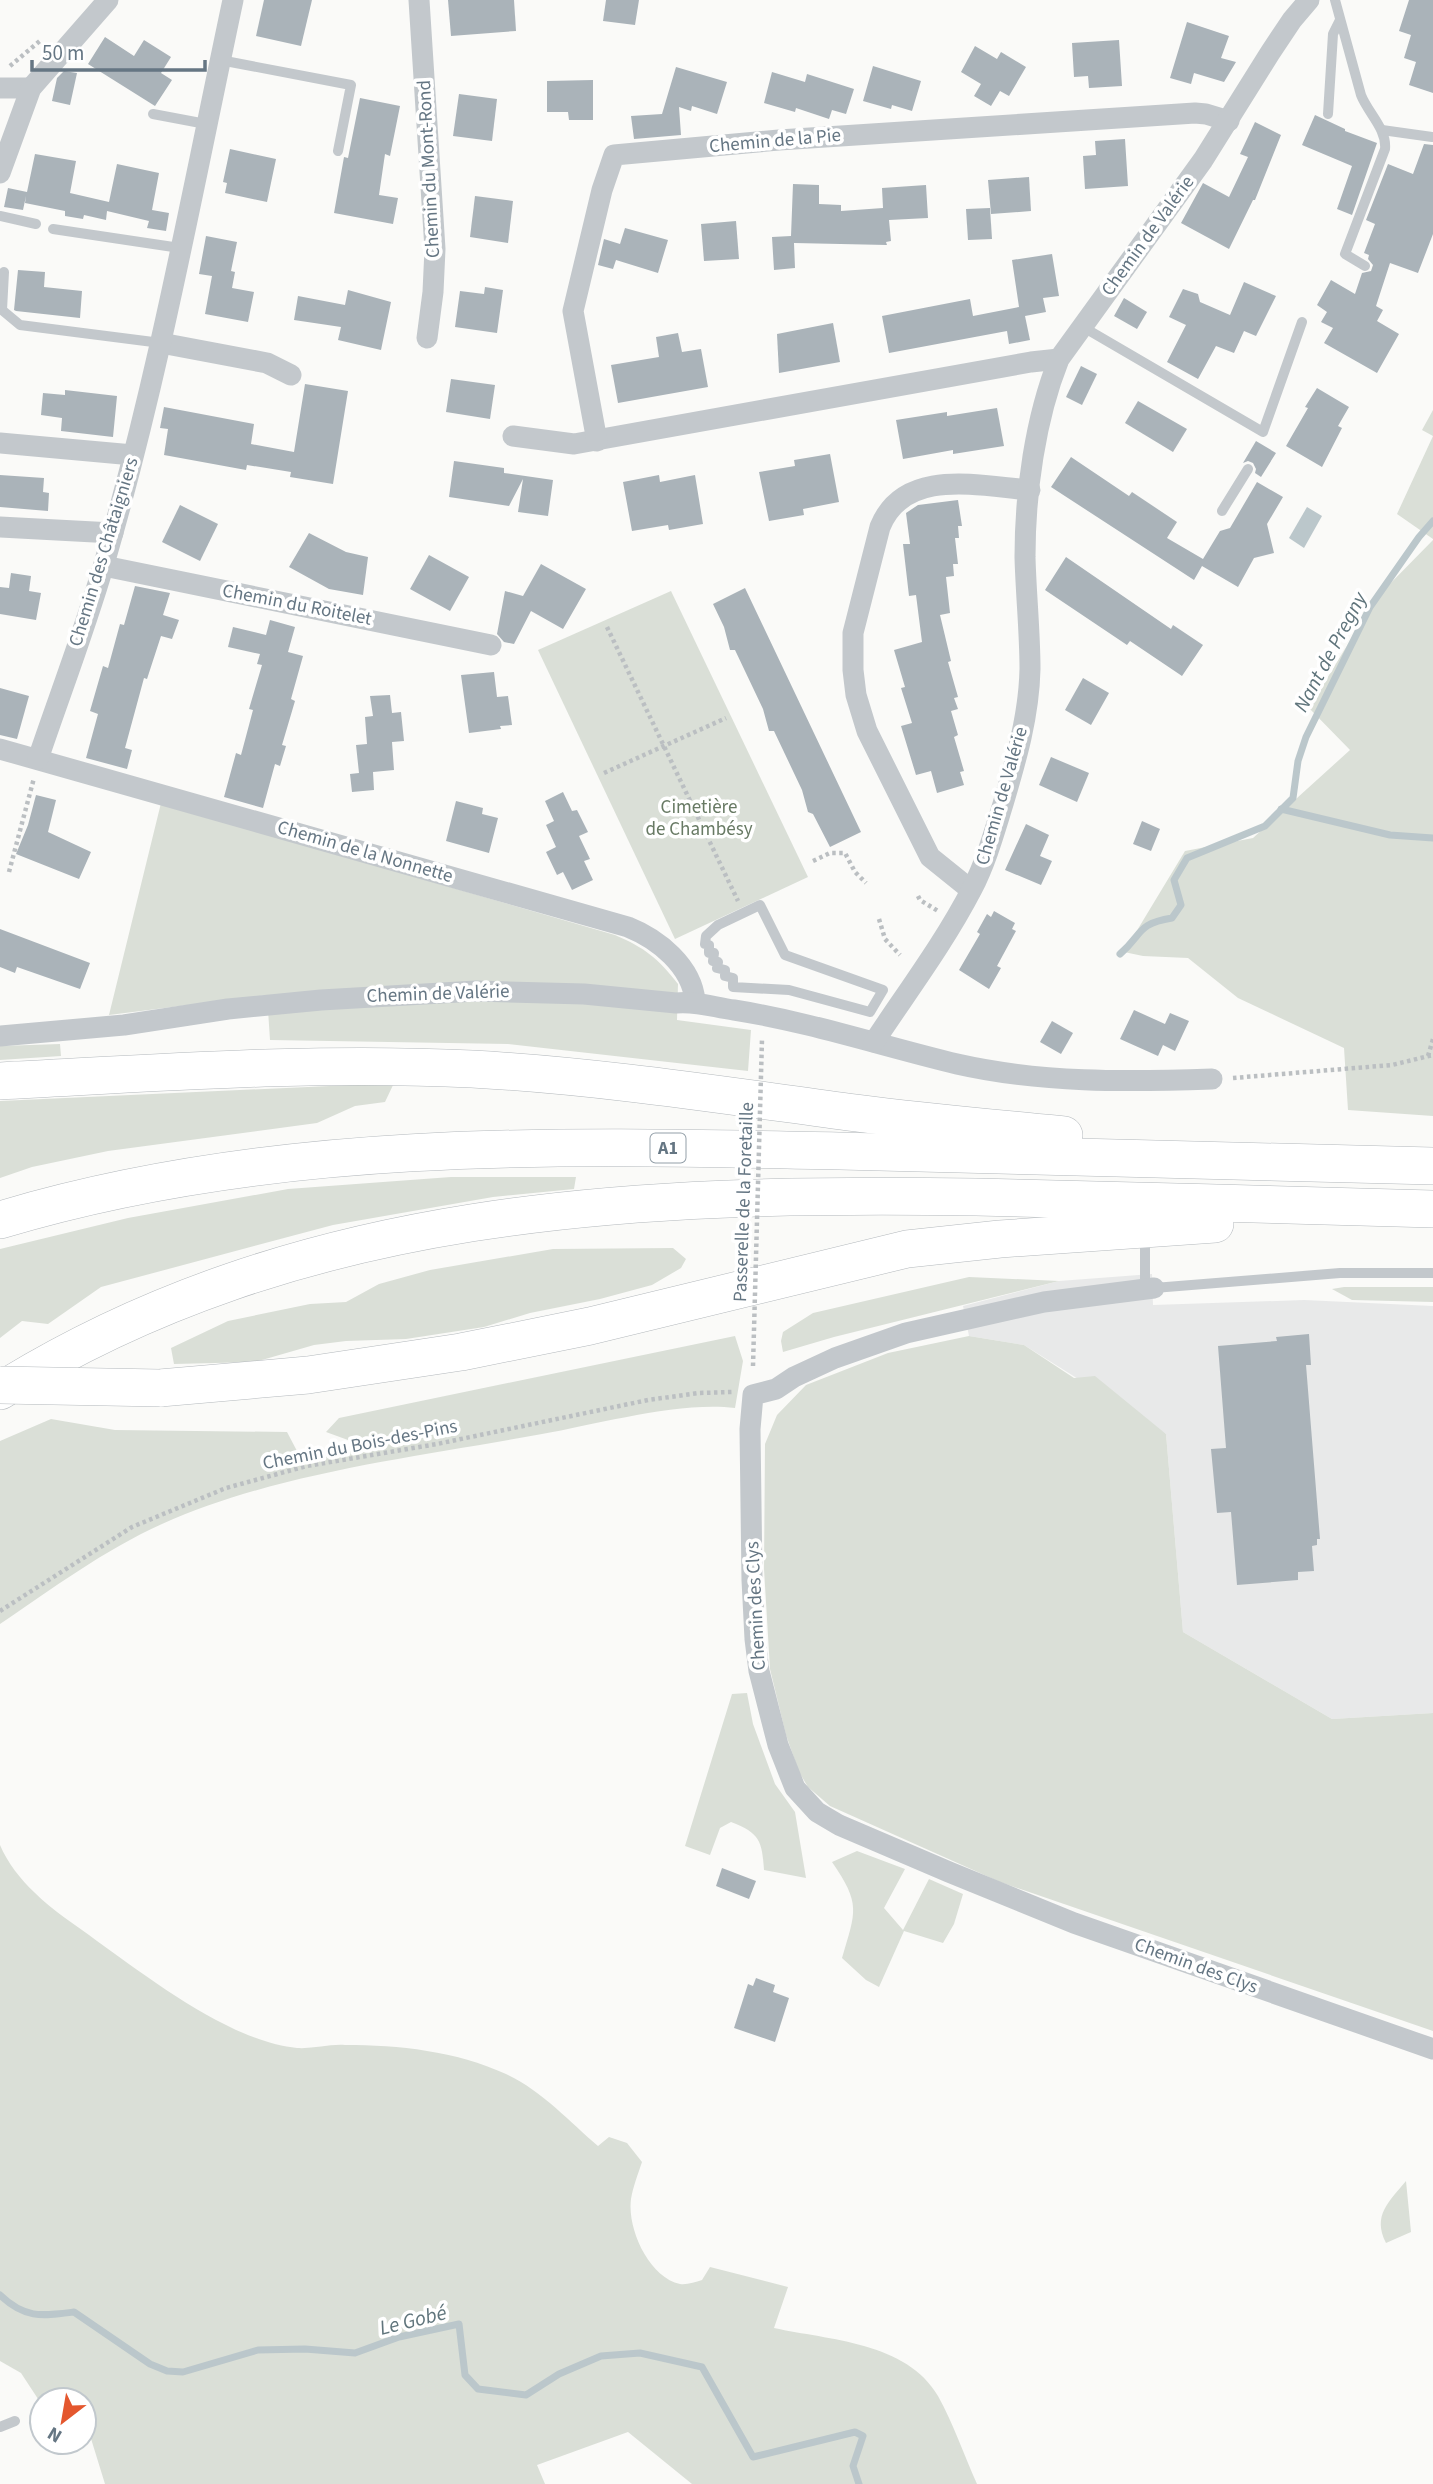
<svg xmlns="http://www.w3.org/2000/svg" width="1433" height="2484" viewBox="0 0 1433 2484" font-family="'Source Sans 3',sans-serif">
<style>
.built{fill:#e8e9e9}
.green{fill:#dadfd7}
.water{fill:#bbc7cb}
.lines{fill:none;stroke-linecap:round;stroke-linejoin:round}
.stream{stroke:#bbc7cb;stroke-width:7}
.building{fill:#aab3b9}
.motorway-casing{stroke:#b4b9bd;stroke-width:38}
.path{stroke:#bbbfc2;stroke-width:4.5;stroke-dasharray:3.5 3.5;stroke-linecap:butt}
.service{stroke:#c3c8cc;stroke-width:10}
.minor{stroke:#c3c8cc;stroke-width:21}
.motorway{stroke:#fff;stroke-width:37}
.motorway-bridge-casing{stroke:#b4b9bd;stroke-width:38;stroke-linecap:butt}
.path-bridge{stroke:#bbbfc2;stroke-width:4.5;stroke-dasharray:3.5 3.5;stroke-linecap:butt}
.motorway-bridge{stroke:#fff;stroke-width:37}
.labels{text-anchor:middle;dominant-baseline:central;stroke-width:7;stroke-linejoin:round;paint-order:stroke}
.shield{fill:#fff;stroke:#939fa8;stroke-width:2}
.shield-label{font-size:18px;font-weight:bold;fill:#657683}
.street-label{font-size:19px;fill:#657683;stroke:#fff}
.park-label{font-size:19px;fill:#687a64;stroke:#fff}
.water-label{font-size:21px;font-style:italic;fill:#60757c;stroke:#fff}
</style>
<rect width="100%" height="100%" fill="#fafaf8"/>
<path class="built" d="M1152,1274l1,31 151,-5 129,6v407l-101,6 -149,-87 -17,-198 -142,-89 -55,-9 -6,-30 96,-25z"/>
<g class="green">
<path d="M1433,410v129l-36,-25 36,-78 -11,-6z"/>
<path d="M1433,540v576l-85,-6 -4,-62 -106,-50 -50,-40 -45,-2 -19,-4 61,-101 68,-13 97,-88 -41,-42 67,-110z"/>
<path d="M671,591l137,286 -133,62 -137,-289z"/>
<path d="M161,803l454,132c30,13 43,23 63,49l-1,36 74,10 -3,41 -240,-27 -238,-4 -3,-45 -158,20z"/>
<path d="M60,1044l1,12 -61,4v-14z"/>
<path d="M394,1083l-9,19 -30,4 -38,17 -209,28 -76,16 -32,11v-77z"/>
<path d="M451,1177h125l-2,12 -81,8 -160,28 -232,62 -53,37 -26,-3 -22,17v-89l128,-31 160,-29z"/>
<path d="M673,1248l13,11 -5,9 -29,17 -52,14 -70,14 -46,14 -78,12 -60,2 -32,4 -59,17 -81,2 -3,-16 57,-27 82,-17 36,-2 33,-18 51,-14 123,-21z"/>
<path d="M969,1277l90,4 -225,56 -51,15 -2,-11 2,-9 30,-19z"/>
<path d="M1344,1287h89v15l-81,-2 -20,-11z"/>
<path d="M735,1336l8,25 -8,47c-55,-7 -137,16 -193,26 -124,23 -264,38 -380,90 -58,26 -110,65 -162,100v-183l51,-22 64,11 172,2 10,19 -32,12 2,4 34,-8 69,-11 -44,-16 13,-14z"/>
<path d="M969,1336l55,9 50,33 21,-2 71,58 17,198 149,87 101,-6v318l-433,-149 -170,-76 -22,-19 -9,-15 -13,-37 -16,-66 -6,-100 1,-125 12,-29 29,-30 82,-32z"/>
<path d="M747,1693l6,31 22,60 20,28 11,66 -42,-8c-2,-29 -4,-37 -33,-48l-11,6 -10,27 -25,-9 47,-152z"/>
<path d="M0,1845c7,17 21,35 34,47 19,19 42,33 63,49 53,38 135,101 200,107 16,1 32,-4 48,-3 54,0 111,6 161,29 35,16 64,48 92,72l11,-9 18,6 15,19c-4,12 -9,25 -11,37 -4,30 18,78 49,85 7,1 15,-2 22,-4l8,-13 78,20 -14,41c55,12 133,14 164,68 15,27 26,59 39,88h-285l-64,-52 -91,33 8,19h-440l-21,-68v-16h-42v5l-21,-32 -21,-12z"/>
<path d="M857,1851l48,18 -21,39 19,22 26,-51 34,15 -9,30 -11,19 -39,-12 -25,56 -13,-7 -24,-22c14,-47 19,-54 -10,-96z"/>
<path d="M1406,2181l5,51 -25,11c-14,-28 3,-41 20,-62z"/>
</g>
<path class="water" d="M1307,507l15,9 -18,32 -15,-10z"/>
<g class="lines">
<g class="stream">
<path d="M1281,809l109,26 43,3"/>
<path d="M1120,954c24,-21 16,-30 52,-36l9,-13 -7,-25 13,-22 78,-32 28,-28 5,-37 8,-24 64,-130 49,-70 14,-16"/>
<path d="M0,2295c25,24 42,21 74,17l76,52 17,7 16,1 75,-22 47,-1 50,4 44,-16 60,-13 6,51 13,14 48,6 33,-21 42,-18 39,-3 62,14 51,90 102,-25 8,4 -10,30 6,18"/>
</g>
</g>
<g class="building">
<path d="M264,0h48l-11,46 -45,-10z"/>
<path d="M448,0h66l2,31 -65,5z"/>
<path d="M606,0h33l-4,25 -32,-4z"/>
<path d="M1409,0h24v93l-24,-8 7,-23 -12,-4 7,-23 -12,-4z"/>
<path d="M1187,22l42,14 -8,22 15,4 -12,20 -30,-9 -3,11 -21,-6z"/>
<path d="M105,37l29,19 10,-16 27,17 -10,16 11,7 -17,26 -67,-42z"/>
<path d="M1119,40l3,46 -33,2 -1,-12 -14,1 -2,-34z"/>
<path d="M975,46l22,13 4,-7 25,15 -17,29 -9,-5 -9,15 -17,-10 7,-12 -20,-12z"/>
<path d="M873,66l48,15 -9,30 -20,-6 -1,4 -28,-8z"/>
<path d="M676,67l51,15 -10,32 -25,-8 -1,5 -12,-4 2,28 -47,4 -3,-23 31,-2z"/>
<path d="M64,71l13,2 -7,32 -18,-4 5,-23z"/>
<path d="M772,72l33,10 2,-8 47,15 -8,25 -14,-4 -3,9 -33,-11 -1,4 -31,-9z"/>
<path d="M593,80v40h-24l-1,-8h-21v-31z"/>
<path d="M459,94l38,5 -5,42 -39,-5z"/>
<path d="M360,98l40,8 -10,50 -5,-2 -6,41 19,3 -5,26 -59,-11 10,-56 4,1z"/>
<path d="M1315,115l30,14v2l32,12 -25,72 -15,-6 15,-43 -50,-21z"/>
<path d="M1255,122l26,13 -26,65h-2l-24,49 -48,-26 22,-40 26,14 19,-40 -8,-3z"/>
<path d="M1125,139l3,47 -43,3 -2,-33 13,-1 -1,-14z"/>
<path d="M1424,144l9,1v89l-15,39 -28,-10 -14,43 7,4 -6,11 22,13 -22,39 -53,-30 9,-15 -12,-6 6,-10 -10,-7 14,-25 24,14 7,-21 9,-2 2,-6 -5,-6 1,-4 -5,-2 11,-29 -9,-4 22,-56 25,10z"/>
<path d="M230,149l46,10 -9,43 -42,-9 2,-10 -4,-1z"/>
<path d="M35,154l41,7 -6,32 39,9 8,-38 42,9 -7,37 17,3 -3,18 -19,-3 2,-7 -42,-10 -1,9 -22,-5 -1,4 -18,-3v-5l-40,-8 1,-7 -3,14 -19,-3 4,-19 19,4z"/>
<path d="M1029,177l2,34 -40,3 -3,-34z"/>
<path d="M793,184l26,1v19l22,1v6l42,-3 -1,-20 44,-3 2,33 -39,2 2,21 -5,1 1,3 -93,-2 1,25 -21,2 -2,-33 19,-1z"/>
<path d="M475,196l38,5 -5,42 -38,-6z"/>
<path d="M990,208l2,31 -24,1 -2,-31z"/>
<path d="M736,221l3,38 -35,2 -3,-37z"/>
<path d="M625,228l43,12 -10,33 -42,-13 -3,9 -15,-4 6,-26 16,5z"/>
<path d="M206,236l31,6 -6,29 4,1 -3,16 22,4 -6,30 -43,-8 7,-38 -13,-2z"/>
<path d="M1052,254l7,42 -16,2 3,14 -21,4 5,24 -21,4 -2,-13 -118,22 -7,-37 88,-17 3,17 46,-9 -7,-47z"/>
<path d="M18,270l27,2 -1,15 38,4 -2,27 -64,-7 -2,-1z"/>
<path d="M1244,282l32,14 -20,40 -12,-5 -10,22 -18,-7 -18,33 -31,-17 19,-37 -17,-8 14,-28 15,5 2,8 30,13z"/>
<path d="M485,287l18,3 -6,43 -42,-6 5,-36 24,3z"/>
<path d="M348,290l43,12 -10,48 -43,-10 3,-13 -47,-7 4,-24 47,9z"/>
<path d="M1124,298l23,14 -10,17 -23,-13z"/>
<path d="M833,323l7,39 -61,11 -2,-39z"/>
<path d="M678,333l4,19 19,-3 7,38 -90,16 -7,-38 48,-8 -3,-20z"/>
<path d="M1081,366l16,8 -15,31 -16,-8z"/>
<path d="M451,379l44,6 -5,34 -44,-7z"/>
<path d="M305,384l43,7 -15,93 -43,-7 1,-5 -44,-7 -1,5 -82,-15 4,-26 -8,-1 4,-21 90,17 -3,20 43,8z"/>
<path d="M1317,388l32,19 -11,19 4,2 -20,39 -36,-21 22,-38 -3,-1z"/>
<path d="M65,390l52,6 -4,41 -52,-6 1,-13 -21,-3 2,-22 22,2z"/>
<path d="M1138,401l49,28 -14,23 -48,-29z"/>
<path d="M997,408l7,38 -51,8v-4l-50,9 -7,-39 51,-8v4z"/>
<path d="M1256,441l20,12 -15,24 -6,-4 1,-4 -3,-6 -5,-2 -5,2z"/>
<path d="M830,454l9,48 -36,7 1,6 -35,6 -10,-49 36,-6 -1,-6z"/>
<path d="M1071,457l58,39 3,-4 45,30 -10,16 36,21 17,-28 10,-3 27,-46 26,15 -16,27 7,29 -20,5 -16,29 -36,-21 -8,14 -143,-93z"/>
<path d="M454,461l50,7v5l49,7 -5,36 -30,-4 5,-33 -14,27 -60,-9z"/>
<path d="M0,475l44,3 -1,14 6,1 -1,18 -48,-4z"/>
<path d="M659,475l1,7 35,-7 8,49 -34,6 -1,-5 -36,6 -9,-49z"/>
<path d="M958,500l4,26h-4l1,12h-4l3,26h-5l1,12 -8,1 4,36 -10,2 11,46 -3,1 10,35 -4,1 4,11 -7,2 7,24 -4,2 10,34 -4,1 4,13 -27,8 -6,-22 -15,4 -15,-49 11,-3 -11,-35 4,-1 -11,-37 28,-8 -6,-47 -7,1 -6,-52h7l-4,-31 12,-8z"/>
<path d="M180,505l38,19 -18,37 -38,-19z"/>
<path d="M309,533l37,19 22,5 -5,38 -34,-6 -40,-22z"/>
<path d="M429,555l40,22 -19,34 -40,-22z"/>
<path d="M1066,557l105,72 2,-4 30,20 -21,31 -52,-35 -3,4 -82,-55z"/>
<path d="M541,564l45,25 -23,40 -32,-18 -17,33 -10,-2 -7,-8 8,-43 18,5z"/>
<path d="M11,573l20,3 -2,15 12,2 -5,27 -36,-6v-27l9,1z"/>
<path d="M135,586l35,7 -7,22 16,5 -7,19 -11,-3 -14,43 -3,-1 -19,70 7,2 -5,19 -41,-11 12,-44 -8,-3 13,-45 5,2 12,-44 4,1z"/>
<path d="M745,588l116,244 -31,15 -17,-33 -5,-2 -6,-22 -28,-59h-5l-6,-22 -28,-59h-5l-6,-23 -11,-23z"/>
<path d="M270,620l25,7 -7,25 15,4 -12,43 4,2 -13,44 4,1 -6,20 -5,-2 -12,44 -39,-11 12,-44 5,2 12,-45 -4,-1 13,-44 -5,-1 3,-10 -32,-7 5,-20 33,8z"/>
<path d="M494,672l3,25 11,-1 4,29 -12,1 1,3 -32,4 -8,-58z"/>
<path d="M1083,678l26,15 -18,32 -26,-15z"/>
<path d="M0,688l29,8 -12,43 -17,-4z"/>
<path d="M390,695l2,18 9,-1 3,29 -12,1 2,28 -21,2 1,18 -22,2 -2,-18 9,-1 -3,-28 11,-1 -2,-27 8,-1 -3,-20z"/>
<path d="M1051,757l38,16 -12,29 -38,-17z"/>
<path d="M563,792l9,19 5,-1 11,22 -9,4 11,23 -6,2 9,19 -21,10 -9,-18 -6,3 -11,-23 10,-5 -10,-22 8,-4 -9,-20z"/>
<path d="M36,795l20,5 -8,32 43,20 -12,27 -63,-25 12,-29z"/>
<path d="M456,801l27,7 -1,6 16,4 -9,35 -43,-12z"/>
<path d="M1142,821l18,8 -9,22 -18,-7z"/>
<path d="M1026,824l23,11 -9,21 12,5 -11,24 -36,-15z"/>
<path d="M994,911l21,12 -3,6 4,2 -19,35 4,2 -12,21 -30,-19 21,-36 -3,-2 10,-18 4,3z"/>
<path d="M0,929l90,34 -10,26 -63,-22 -2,6 -15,-6z"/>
<path d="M1134,1010l31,14 5,-11 19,8 -14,30 -12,-6 -5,11 -38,-17z"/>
<path d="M1052,1021l21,12 -12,21 -21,-12z"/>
<path d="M1309,1334l2,31h-5l14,174h-3v6l-5,1 2,25 -16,1v8l-61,5 -6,-73 -14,1 -6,-64 15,-1 -8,-102 59,-5 -1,-4z"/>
<path d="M722,1868l34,13 -7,18 -33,-13z"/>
<path d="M756,1978l19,7 -2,7 16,6 -14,44 -41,-14 14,-44 5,2z"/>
</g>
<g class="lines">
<defs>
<g id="motorway">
<path d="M0,1081c157,-8 315,-20 472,-12 128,7 256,27 384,44 69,9 138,15 208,22"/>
<path d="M0,1220c273,-82 558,-75 840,-69 198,5 395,10 593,15"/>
<path d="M160,1388l148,-13 153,-23 129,-26 317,-77 93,-10 215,-15"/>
<path d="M0,1391c298,-185 636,-199 976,-194 152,3 305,8 457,12"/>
</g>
</defs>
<use href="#motorway" class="motorway-casing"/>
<g class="path">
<path d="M10,66l31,-26"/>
<path d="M607,627l131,274"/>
<path d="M604,773l122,-55"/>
<path d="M813,861l17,-8h15l10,19 11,11"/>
<path d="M9,872l25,-94"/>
<path d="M918,896l2,4 18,11"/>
<path d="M879,919l6,20 15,16"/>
<path d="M1428,1056l5,-17"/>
<path d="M1233,1078l159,-13 41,-10"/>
<path d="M0,1611l132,-84 94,-39 81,-22 130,-22 211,-44 51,-7 33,-1"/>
</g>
<g class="service">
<path d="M1335,0l26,95c7,18 26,34 24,54l-40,105 20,12"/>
<path d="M220,60l131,25 -13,66"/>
<path d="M153,114l53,10"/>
<path d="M1328,114l5,-80 7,-14"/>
<path d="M1382,130l50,7"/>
<path d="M0,216l36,8"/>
<path d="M53,229l127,19"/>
<path d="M4,272l-2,38 18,15 141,18"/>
<path d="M1083,327l180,105 39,-110"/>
<path d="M1222,511l26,-42"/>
<path d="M760,905l25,50 98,35 -13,22 -81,-22 -56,-3v-9l-8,-2v-6l-8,-2 1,-6 -5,-1 1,-8h-5v-8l-4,-1 1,-8 12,-11z"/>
<path d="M1145,1233v57"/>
<path d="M1154,1288l186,-15h93"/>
<path d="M0,2427l15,-6"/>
</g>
<g class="minor">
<path d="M419,0l16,249 -2,43 -6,46"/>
<path d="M0,88h31"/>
<path d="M0,173l31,-85 77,-88"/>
<path d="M161,343l106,20 24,12"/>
<path d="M513,436l61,8 457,-82 28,-3"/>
<path d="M597,441l-24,-130 29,-121 12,-35 165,-15 416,-27 11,1 23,7"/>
<path d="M0,443l133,12"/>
<path d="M0,527l113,6"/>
<path d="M104,566l387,79"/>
<path d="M0,749l628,178c30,12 64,39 67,74"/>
<path d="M38,759c22,-65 47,-130 66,-195 54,-185 89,-376 129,-564"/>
<path d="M971,890l-41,-33 -63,-126 -11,-36 -3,-25v-37l27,-106c24,-60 99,-41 150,-37"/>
<path d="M0,1036l124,-11 104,-16 93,-9 155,-9 108,3 92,9c21,-2 37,4 58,7 76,12 148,36 223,54 84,19 169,18 255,15"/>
<path d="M874,1042c33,-50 70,-99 98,-153 14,-27 22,-56 31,-85 13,-44 26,-88 27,-135 0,-37 -4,-74 -5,-112 0,-64 10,-138 34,-198l144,-199 67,-107 22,-33 17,-20"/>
<path d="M1154,1288l-110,14 -138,31 -71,25 -41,19 -18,12 -23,6 -3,34 2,151 3,59 4,32 19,74 17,43 22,24 22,13 110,47 125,51 359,126"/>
</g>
<use href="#motorway" class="motorway"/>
<defs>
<path id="motorway-bridge" d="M0,1385l160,3"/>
</defs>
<use href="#motorway-bridge" class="motorway-bridge-casing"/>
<path class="path-bridge" d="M753,1366l9,-327"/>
<use href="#motorway-bridge" class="motorway-bridge"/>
</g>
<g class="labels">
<rect class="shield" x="650.5" y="1133.5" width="35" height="29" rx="5"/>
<g class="shield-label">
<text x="668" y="1148">A1</text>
</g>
<g class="street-label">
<text transform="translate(775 141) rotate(-5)">Chemin de la Pie</text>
<text transform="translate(429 169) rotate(-93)">Chemin du Mont-Rond</text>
<text transform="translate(1148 236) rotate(-54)">Chemin de Valérie</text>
<text transform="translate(104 552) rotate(-73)">Chemin des Châtaigniers</text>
<text transform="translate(297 605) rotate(11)">Chemin du Roitelet</text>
<text transform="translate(1002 796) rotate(-74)">Chemin de Valérie</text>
<text transform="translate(365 852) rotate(16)">Chemin de la Nonnette</text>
<text transform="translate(438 994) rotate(-2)">Chemin de Valérie</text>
<text transform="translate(744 1202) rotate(-88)">Passerelle de la Foretaille</text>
<text transform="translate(360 1445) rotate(-11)">Chemin du Bois-des-Pins</text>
<text transform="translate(756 1606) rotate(-93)">Chemin des Clys</text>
<text transform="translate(1196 1966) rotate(20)">Chemin des Clys</text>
</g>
<g class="park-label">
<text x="699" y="807">Cimetière<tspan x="699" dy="22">de Chambésy</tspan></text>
</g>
<g class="water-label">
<text transform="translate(1330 652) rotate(-62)">Nant de Pregny</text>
<text transform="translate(413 2320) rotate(-14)">Le Gobé</text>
</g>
</g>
<g transform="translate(63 2421) rotate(211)"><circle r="33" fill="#ffffff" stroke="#c1c8cd" stroke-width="2"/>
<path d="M0-5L12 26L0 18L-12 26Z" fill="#e4572e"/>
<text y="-10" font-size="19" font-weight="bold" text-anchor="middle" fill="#657683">N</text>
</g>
<path d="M32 60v10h173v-10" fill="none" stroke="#657683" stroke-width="3.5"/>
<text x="42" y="60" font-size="21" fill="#657683" stroke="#ffffff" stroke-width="5" paint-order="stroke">50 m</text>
</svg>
